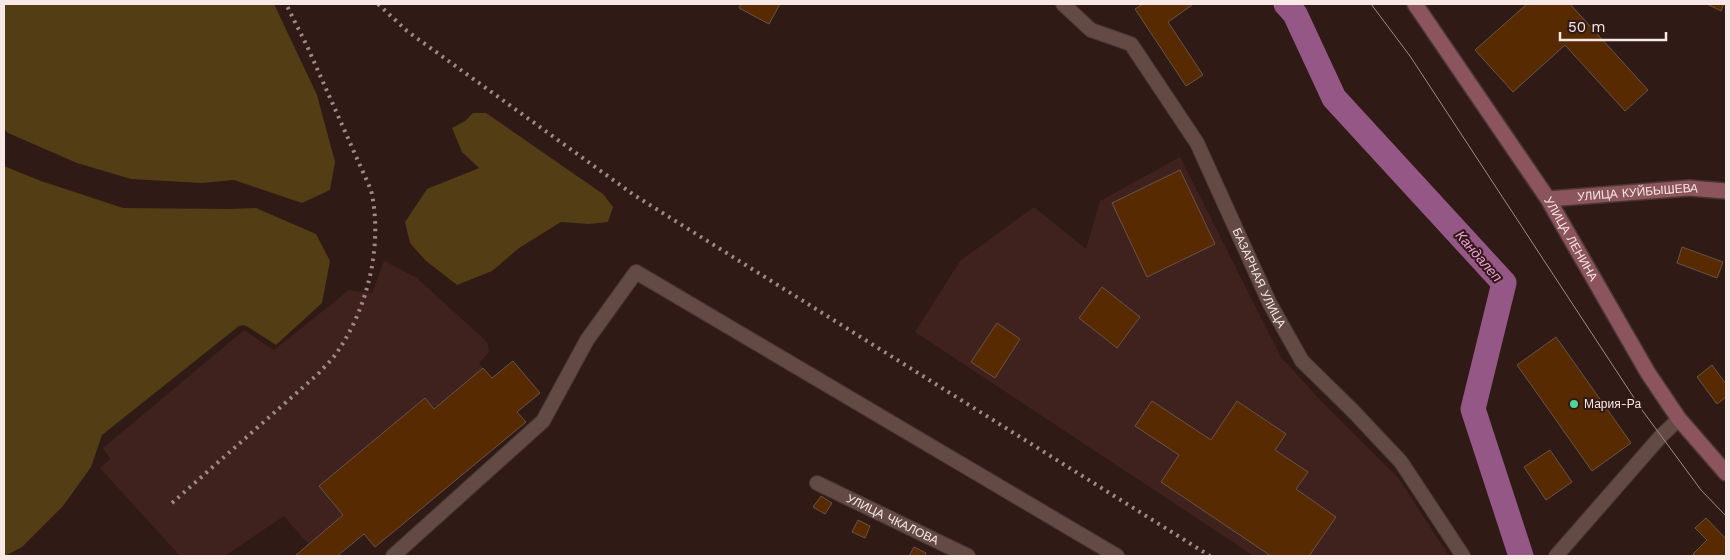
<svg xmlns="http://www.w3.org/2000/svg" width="1730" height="560" viewBox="0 0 1730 560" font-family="'Work Sans',sans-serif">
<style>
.built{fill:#3f221e}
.green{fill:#523d14}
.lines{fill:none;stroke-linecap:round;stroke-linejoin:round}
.river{stroke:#955785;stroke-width:25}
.building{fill:#572a01;stroke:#695446}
.minor-casing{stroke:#483735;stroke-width:16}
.secondary-casing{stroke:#483735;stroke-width:18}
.minor{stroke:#634a45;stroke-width:14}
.secondary{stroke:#8c545c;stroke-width:15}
.tram{stroke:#9e8b88;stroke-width:1}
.rail{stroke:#9e8b88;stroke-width:4;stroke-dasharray:2.5 5;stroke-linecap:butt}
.poi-dot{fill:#53d396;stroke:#301a16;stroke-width:2}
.labels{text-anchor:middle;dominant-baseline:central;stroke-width:4;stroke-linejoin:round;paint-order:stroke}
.street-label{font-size:12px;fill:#f8e8e5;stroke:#301a16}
.poi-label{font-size:12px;fill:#f8e8e5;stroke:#301a16;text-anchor:start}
.water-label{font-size:14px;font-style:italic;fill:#f59cdc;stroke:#301a16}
</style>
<rect width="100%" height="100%" fill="#301a16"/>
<g class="built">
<path d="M1180,157l101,200 42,46 76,76 50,77h-195l-339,-224 45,-71 74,-54 52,42 14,-48z"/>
<path d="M384,261l33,17 70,64 2,10 -10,11 12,15 22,-17 27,32 -23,19 9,10 -151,125 -11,-13 -27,22h-42l13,-12 -24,-28 -59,40h-45l-80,-88 10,-9 -7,-11 141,-118 30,20 75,-60 23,3z"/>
</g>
<g class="green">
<path d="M4,4h270l43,91 18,67 -5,28 -28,13 -68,-23 -32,3 -71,-4 -54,-16 -69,-30 -4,-4z"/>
<path d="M473,113h13l117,81 10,13 -5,15 -19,2 -28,-2 -42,26 -27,23 -35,14 -32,-25 -15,-17 -5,-21 22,-33 52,-21 -17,-16 -10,-24 13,-7z"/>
<path d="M4,166l37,15 82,27 106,1 27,-1 60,26 14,27 -8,42 -46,42 -28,-18 -4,-2 -5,1 -137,109 -11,32 -28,39 -41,41 -17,9h-1z"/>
</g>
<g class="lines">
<path class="river" d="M1286,4l9,10 39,84 170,185 -31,126 48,147"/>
</g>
<g class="building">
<path d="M741,4h39l-11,20 -30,-16z"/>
<path d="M1143,4h49v1l-24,17 35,53 -17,11 -51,-77z"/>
<path d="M1527,4h43l78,86 -23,21 -60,-66 -52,47 -38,-42z"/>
<path d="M1707,4h17l-3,7z"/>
<path d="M1180,170l35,74 -68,33 -35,-74z"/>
<path d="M1682,247l41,15 -6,16 -40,-15z"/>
<path d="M1102,287l38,30 -23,31 -38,-30z"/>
<path d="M997,323l23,16 -25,39 -24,-16z"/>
<path d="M1556,337l75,106 -39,28 -75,-106z"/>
<path d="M513,361l27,32 -23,19 9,10 -151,125 -11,-13 -27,22h-42l48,-41 -24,-29 106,-88 9,11 49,-41 9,10z"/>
<path d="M1712,365l14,19v13l-9,7 -20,-27z"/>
<path d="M1152,401l59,39 26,-39 49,33 -11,16 33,22 -12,17 40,28 -27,39h-38l-110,-74 18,-27 -44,-29z"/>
<path d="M1550,450l22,32 -26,18 -22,-33z"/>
<path d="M821,496l11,7 -7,11 -12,-7z"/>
<path d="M1706,518l20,21v17h-30l-3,-2 14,-14 -12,-12z"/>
<path d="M858,520l12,6 -5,12 -13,-6z"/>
<path d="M914,547l12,6 -1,3h-16z"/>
</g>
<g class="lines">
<defs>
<g id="minor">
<path id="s1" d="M1063,4l28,26 40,14 66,99 73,161 32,57 51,50 48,51 62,94"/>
<path id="s2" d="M817,483l151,73"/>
<path d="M393,556l150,-135 44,-81 49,-68 481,284"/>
<path d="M1556,556l105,-120 18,-17"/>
</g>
<g id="secondary">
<path id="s3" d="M1415,4l133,195 100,174 31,46 47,54"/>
<path id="s4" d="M1548,199l141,-11 37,3"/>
</g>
</defs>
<use href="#minor" class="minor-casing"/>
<use href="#secondary" class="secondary-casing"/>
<use href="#minor" class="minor"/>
<use href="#secondary" class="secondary"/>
<path class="tram" d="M1371,4l39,52 232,354 59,80 25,26"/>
<g class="rail">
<path d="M378,4l29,27 227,164 576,361"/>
<path d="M172,503l146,-129c7,-8 15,-15 20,-23 31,-46 45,-108 33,-161l-64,-144 -21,-42"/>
</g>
</g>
<circle class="poi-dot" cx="1574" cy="404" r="5"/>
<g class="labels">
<g class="street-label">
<text stroke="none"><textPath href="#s4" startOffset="90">УЛИЦА КУЙБЫШЕВА</textPath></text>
<text stroke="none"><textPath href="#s3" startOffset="282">УЛИЦА ЛЕНИНА</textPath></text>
<text stroke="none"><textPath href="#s1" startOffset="348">БАЗАРНАЯ УЛИЦА</textPath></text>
<text stroke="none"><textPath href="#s2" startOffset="84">УЛИЦА ЧКАЛОВА</textPath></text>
</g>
<g class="poi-label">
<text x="1584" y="404">Мария-Ра</text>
</g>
<g class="water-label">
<text transform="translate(1479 256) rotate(49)">Кандалеп</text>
</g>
</g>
<rect width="1730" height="560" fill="none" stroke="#f8e8e5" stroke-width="10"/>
<path d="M1560 32v8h106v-8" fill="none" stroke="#f8e8e5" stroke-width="2.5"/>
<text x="1568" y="32" font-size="15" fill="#f8e8e5" stroke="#301a16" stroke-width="4" paint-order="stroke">50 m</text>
</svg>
